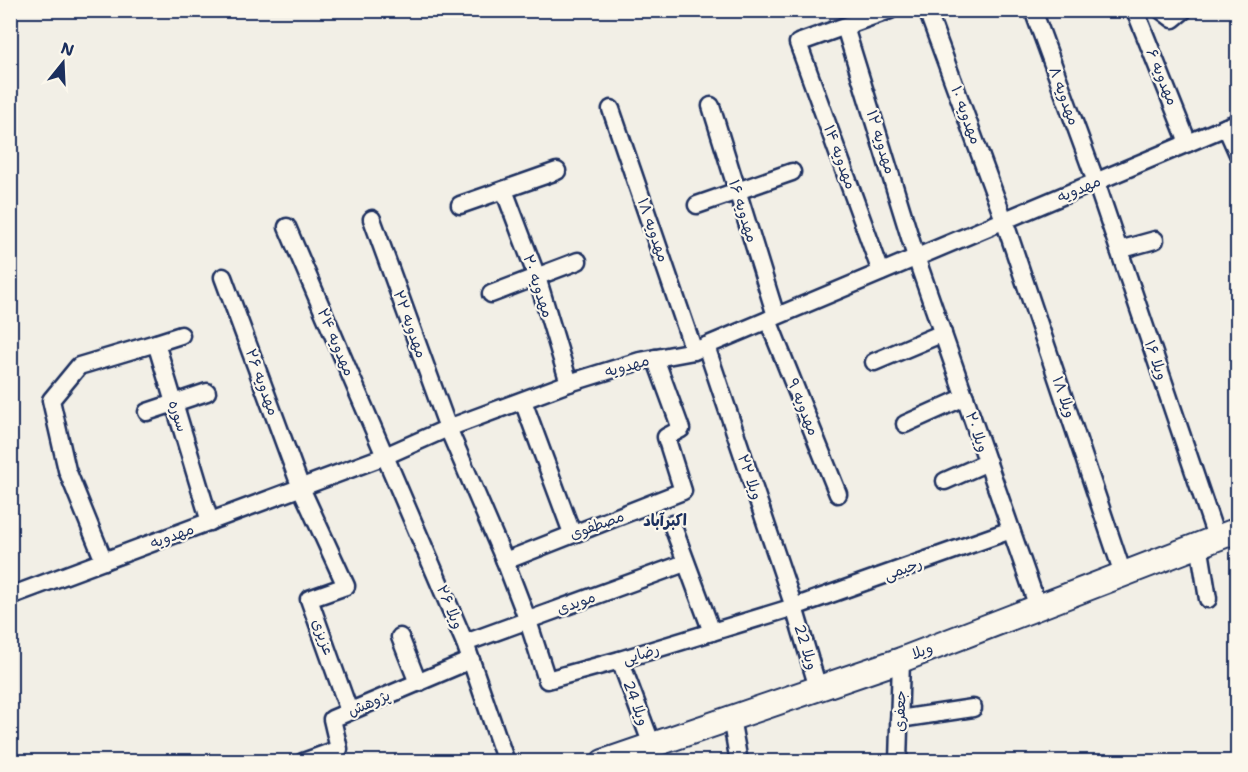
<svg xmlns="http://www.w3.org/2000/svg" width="1248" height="772" viewBox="0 0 1248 772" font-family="'Shantell Sans','Playpen Sans Arabic',sans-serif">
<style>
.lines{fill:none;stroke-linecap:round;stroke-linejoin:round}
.street-casing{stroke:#1b2f5e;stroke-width:21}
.secondary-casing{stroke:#1b2f5e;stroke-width:28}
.street{stroke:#fbf7ec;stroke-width:16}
.secondary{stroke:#fbf7ec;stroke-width:24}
.labels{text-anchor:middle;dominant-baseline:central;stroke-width:4.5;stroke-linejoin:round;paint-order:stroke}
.street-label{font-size:15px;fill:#1b2f5e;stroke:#fbf7ec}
.neighbourhood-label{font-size:16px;font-weight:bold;fill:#1b2f5e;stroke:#fbf7ec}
</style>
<rect width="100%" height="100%" fill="#f2efe6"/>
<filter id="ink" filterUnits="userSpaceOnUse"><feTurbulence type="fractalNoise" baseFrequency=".0167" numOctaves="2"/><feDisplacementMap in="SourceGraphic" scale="12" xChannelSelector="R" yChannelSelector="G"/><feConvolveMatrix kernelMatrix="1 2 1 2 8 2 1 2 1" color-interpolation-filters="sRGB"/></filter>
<g filter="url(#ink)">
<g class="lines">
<defs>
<g id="street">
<path d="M927,10l77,210 119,354"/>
<path d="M1033,10l63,172 120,355"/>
<path d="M1135,10l53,133"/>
<path d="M1161,10l12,9 11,-9"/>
<path d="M845,27l71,230 122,350"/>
<path d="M711,106l65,210"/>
<path d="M611,109l83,242"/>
<path d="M1226,127l12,27"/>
<path d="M504,190l33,87 32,106"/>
<path d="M460,205l97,-34"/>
<path d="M697,205l95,-33"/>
<path d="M372,219l76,209 57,133 23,60 19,59 73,-20 174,-53 217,-77"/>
<path d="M287,227l178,416 41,119"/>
<path d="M1119,250l36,-10"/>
<path d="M881,272l-83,-229 92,-33"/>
<path d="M223,277l78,211 45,98 -37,13 40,112"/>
<path d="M491,294l87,-33"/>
<path d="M768,320l70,174"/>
<path d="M156,343l25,-8"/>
<path d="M706,346l88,261 24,81"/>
<path d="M874,362l69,-29"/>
<path d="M523,401l49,132"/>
<path d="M147,412l60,-20"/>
<path d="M905,424l60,-27"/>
<path d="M945,481l43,-19"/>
<path d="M672,524l40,108"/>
<path d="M1199,544l9,55"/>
<path d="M104,561l-37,-91 -16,-70 28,-34 77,-23 54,179"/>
<path d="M505,561l178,-70 -17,-54 15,-8 -26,-71"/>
<path d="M10,596l375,-140 63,-28 121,-45 71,-22 54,-10 544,-229"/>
<path d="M400,637l18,46"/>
<path d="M465,643l220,-80"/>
<path d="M620,660l32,85"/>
<path d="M731,718l8,44"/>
<path d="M899,719l74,-11"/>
<path d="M303,762l36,-13 -7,-30 139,-59"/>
<path d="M898,762l3,-102"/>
</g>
<path id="secondary" d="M603,762l298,-102 337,-130"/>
</defs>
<use href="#street" class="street-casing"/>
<use href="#secondary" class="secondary-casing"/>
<use href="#street" class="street"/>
<use href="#secondary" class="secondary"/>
</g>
</g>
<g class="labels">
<g class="street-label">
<text transform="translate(1162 77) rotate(68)">مهدویه ۶</text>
<text transform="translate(1064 96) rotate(70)">مهدویه ۸</text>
<text transform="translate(966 115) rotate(70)">مهدویه ۱۰</text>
<text transform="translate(881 142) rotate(73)">مهدویه ۱۲</text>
<text transform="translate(840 157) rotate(70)">مهدویه ۱۴</text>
<text transform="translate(1079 189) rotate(-23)">مهدویه</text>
<text transform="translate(743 211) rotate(73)">مهدویه ۱۶</text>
<text transform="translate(653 230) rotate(71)">مهدویه ۱۸</text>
<text transform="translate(538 286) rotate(72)">مهدویه ۲۰</text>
<text transform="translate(410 324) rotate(70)">مهدویه ۲۲</text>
<text transform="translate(336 342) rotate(67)">مهدویه ۲۴</text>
<text transform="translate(1156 360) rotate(71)">ویلا ۱۶</text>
<text transform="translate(627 366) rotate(-16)">مهدویه</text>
<text transform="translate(262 382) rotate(70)">مهدویه ۲۶</text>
<text transform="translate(1064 397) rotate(71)">ویلا ۱۸</text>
<text transform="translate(803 407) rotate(68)">مهدویه ۹</text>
<text transform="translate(178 416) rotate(73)">سوره</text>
<text transform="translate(977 432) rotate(71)">ویلا ۲۰</text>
<text transform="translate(750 477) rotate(71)">ویلا ۲۲</text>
<text transform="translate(597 525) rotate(-20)">مصطفوی</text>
<text transform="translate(172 536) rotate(-20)">مهدویه</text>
<text transform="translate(903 569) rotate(-20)">رحیمی</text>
<text transform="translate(576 603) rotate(-20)">مویدی</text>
<text transform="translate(450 607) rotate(67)">ویلا ۲۶</text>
<text transform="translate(323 637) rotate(70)">عزیزی</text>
<text transform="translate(806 647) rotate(73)">ویلا 22</text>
<text transform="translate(922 651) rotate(-21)">ویلا</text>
<text transform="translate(641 654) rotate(-17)">رضایی</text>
<text transform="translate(369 703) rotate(-23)">پژوهش</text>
<text transform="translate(636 703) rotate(70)">ویلا 24</text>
<text transform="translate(900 711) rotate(-88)">جعفری</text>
</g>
<g class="neighbourhood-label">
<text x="665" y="520">اکبرآباد</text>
</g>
</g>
<rect width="1248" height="772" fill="none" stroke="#fbf7ec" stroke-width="36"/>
<rect x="18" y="18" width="1212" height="736" fill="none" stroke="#1b2f5e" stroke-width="2" filter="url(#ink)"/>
<g transform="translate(63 63) rotate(18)" stroke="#fbf7ec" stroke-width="4.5" paint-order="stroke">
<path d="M0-4.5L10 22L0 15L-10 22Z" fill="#1b2f5e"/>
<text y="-9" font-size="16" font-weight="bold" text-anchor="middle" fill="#1b2f5e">N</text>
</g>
</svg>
